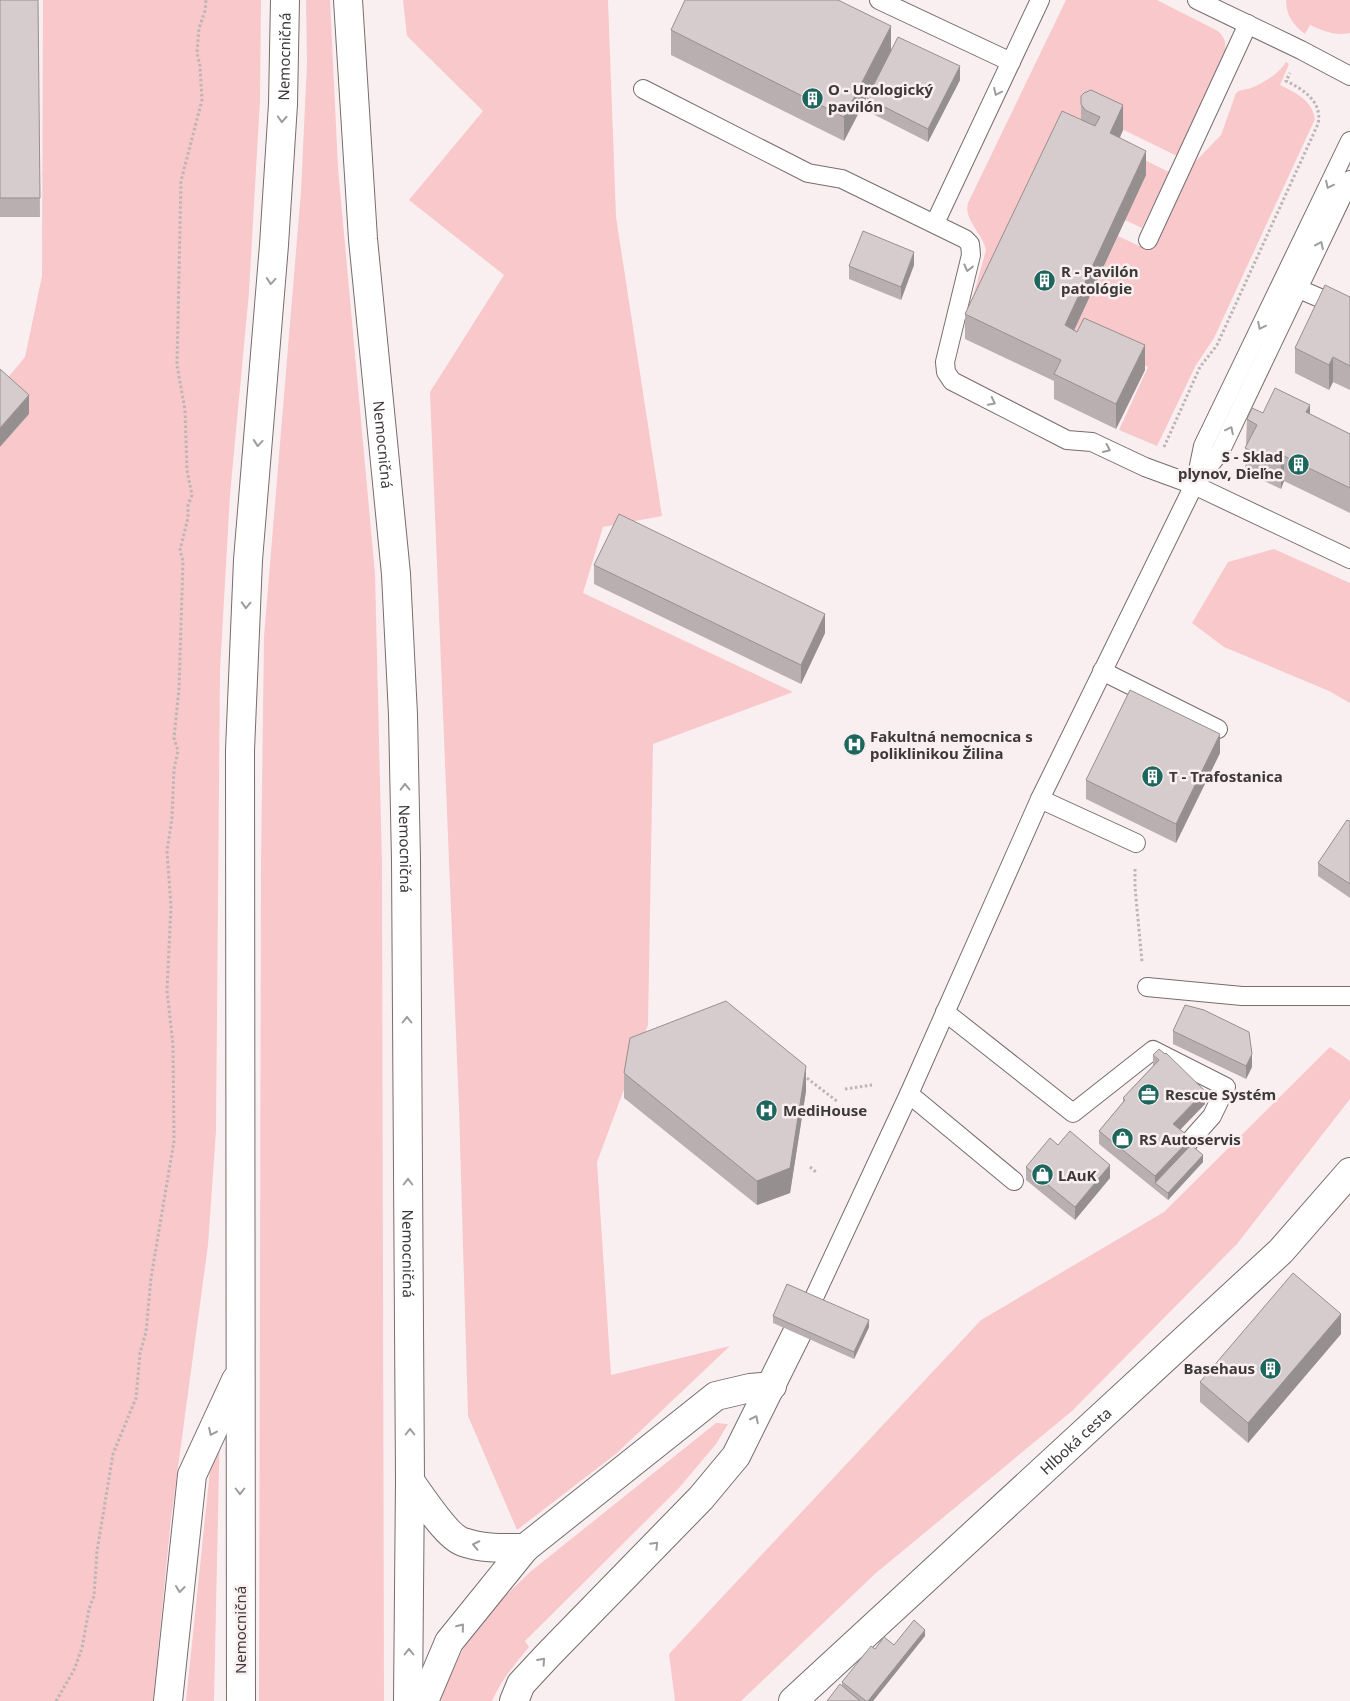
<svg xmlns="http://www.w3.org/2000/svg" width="1350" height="1701" viewBox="0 0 1350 1701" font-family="'Noto Sans',sans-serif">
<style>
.green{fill:#f8c8cb}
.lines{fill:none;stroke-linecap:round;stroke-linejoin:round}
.lane-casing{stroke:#766d6d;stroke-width:20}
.street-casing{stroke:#766d6d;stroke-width:30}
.primary-casing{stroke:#766d6d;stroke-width:30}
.path{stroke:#bdb4b5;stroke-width:3;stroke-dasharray:2.5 2.5;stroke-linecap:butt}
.lane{stroke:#fff;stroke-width:18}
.street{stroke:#fff;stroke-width:28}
.primary{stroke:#fff;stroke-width:28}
.wall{fill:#b9afb0}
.shaded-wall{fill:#968f90}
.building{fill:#d7cccd;stroke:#968f90}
.oneway{stroke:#9e9c9c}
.labels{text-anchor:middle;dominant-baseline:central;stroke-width:5;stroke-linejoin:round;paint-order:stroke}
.street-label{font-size:15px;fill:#3d3939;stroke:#faeff0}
.poi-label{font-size:15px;font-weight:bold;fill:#3d3939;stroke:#faeff0;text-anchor:start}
</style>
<rect width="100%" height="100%" fill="#faeff0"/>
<g class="green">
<path d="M43,0h218l-1,100 -11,192 -19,203 -10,175 -4,461 -8,114 -37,274 -18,182h-153v-1254l29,-33 -29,-27 25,-30 17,-81z"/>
<path d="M306,0h24l8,168 37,406 7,291 2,836h-125l2,-838 3,-227 37,-445 6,-128z"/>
<path d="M403,0h205l8,217 46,299 -59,11 -20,66 210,99 -140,52 -5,281 -51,137 14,213 119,-29 -113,107 -100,77 -49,-114 -9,-308 -29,-716 74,-117 -95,-75 74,-89 -76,-75z"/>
<path d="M1066,0h91l61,31c7,7 8,11 7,21l-48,104 -84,-41 -127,207 20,-72c-3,-16 -23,-31 -18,-47z"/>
<path d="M1286,0h64v33c-16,3 -26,-2 -40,-8l-5,9c-12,-9 -19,-19 -19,-34z"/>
<path d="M1286,62l3,2 -9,21c16,8 32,15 35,34l-101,219 -18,27 -39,81 -38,-16 29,-63 -75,-35 45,-96 32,15 41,-85 30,-31 15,-42c5,-4 9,-3 15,-5 12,-5 28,-14 35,-26z"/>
<path d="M1116,146l53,26 -27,56 -17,-8z"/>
<path d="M1274,549l76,34v120l-21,-12 -105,-44 -32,-24 36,-61z"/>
<path d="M1330,1047l20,14v38l-113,145 -165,167 -196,162 -135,128h-66l-6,-47 312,-334 183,-108z"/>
<path d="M215,1422l5,1 -6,278h-28z"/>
<path d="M716,1423l12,1 -12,20 -37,44 -154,153 4,6c-14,17 -28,33 -37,54h-51l1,-8 21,-44 28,-39 39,-38z"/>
</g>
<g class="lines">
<defs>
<g id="lane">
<path d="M879,0l132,62"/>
<path d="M1197,0l104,50 49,26"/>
<path d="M643,89l165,84 34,6 123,60 5,5 1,11 -26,107 1,10 6,9 115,59 25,2 53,25 49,18 156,74"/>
<path d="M935,223l105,-223"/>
<path d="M1148,240l100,-216"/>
<path d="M1299,289l51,22"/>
<path d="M1196,480l7,-34 147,-305"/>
<path d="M1102,671l116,58"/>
<path d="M1040,799l96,44"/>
<path d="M1147,987l95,9h108"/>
<path d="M945,1012l128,101 80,-63 73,37 -14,29 -24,27"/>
<path d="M909,1094l105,87"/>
<path d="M805,1317l104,-223 131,-295 154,-314 26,-33 130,-272"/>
</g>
<g id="street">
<path d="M525,1548l191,-152 34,-8 22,-2"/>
<path d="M514,1701l7,-17 27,-29 153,-157 35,-42 63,-127"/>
<path id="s1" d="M793,1701l488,-450 69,-79"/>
</g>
<g id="primary">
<path id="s2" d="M348,0l15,239 33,335 7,141 3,145 4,621 -2,220"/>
<path d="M410,1481c11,15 37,56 53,61 20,7 41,6 62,6"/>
<path d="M168,1701l24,-226 44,-95"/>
<path id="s3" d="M241,1701l-1,-951 8,-190 26,-315 9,-141 2,-104"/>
<path d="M424,1701l25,-59 76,-94"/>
</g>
</defs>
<use href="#lane" class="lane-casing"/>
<use href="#street" class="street-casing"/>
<use href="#primary" class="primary-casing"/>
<g class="path">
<path d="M1164,447l36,-80 17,-22 101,-221c5,-22 -15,-35 -32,-43l4,-8"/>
<path d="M1135,869v18l7,75"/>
<path d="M803,1075l35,27"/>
<path d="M845,1089l27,-4"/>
<path d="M810,1167l7,6"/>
<path d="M56,1701l18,-31 8,-22 7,-39 5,-13 3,-45 16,-97 23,-56 4,-45 6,-21 5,-54 23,-137 -1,-96 -6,-54 4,-85 -4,-55 5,-33 2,-49 4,-18 -4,-13 5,-49 4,-128 -3,-11 8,-32v-13l4,-10 -5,-25 -2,-60 -8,-45 4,-184 21,-81 -2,-34 -3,-13 2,-25 6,-17 1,-11"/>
</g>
<use href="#lane" class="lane"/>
<use href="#street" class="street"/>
<use href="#primary" class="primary"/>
</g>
<g class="wall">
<path d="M0,0h38l2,217h-40z"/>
<path d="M671,30l220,21 -47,90 -173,-86z"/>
<path d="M960,80l-32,62 -61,-31v-13z"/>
<path d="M1081,104l42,26 -3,8 26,37 -72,155 71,40 -29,59 -62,-30v-18l-89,-42v-25l116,-194z"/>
<path d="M914,265l-13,35 -52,-21v-13z"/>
<path d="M1350,297v93l-17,-8 -4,8 -34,-17v-25z"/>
<path d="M1263,413l47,1 40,20v79l-66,-32 -3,8 -36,-17 2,-53z"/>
<path d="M594,565l231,68 -24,51 -207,-100z"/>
<path d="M1220,753l-44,90 -90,-44v-19z"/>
<path d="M1350,821v77l-32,-22v-13z"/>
<path d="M1173,1031l79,36 -6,12 -73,-35z"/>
<path d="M1153,1055l52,49 -25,26 23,32 -35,38 -69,-56v-13l24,-29v-4l30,-32z"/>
<path d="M624,1073l182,18 -16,102 -33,12 -133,-107z"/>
<path d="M1058,1145l52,33 -35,42 -49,-40v-13z"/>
<path d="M773,1316l96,11 -15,32 -81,-36z"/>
<path d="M1341,1334l-93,109 -48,-41v-20z"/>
<path d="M925,1636l-52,65h-46l15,-15v-4l33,-33 19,-4z"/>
</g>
<g class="shaded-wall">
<path d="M891,26v25l-47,90v-24z"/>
<path d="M960,66v14l-32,62v-13z"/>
<path d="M1123,105v25l-13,28v-25z"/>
<path d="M1146,151v24l-81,175v-25z"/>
<path d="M914,252v13l-13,35v-13z"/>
<path d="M1145,345v25l-29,59v-25z"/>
<path d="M1333,357v25l-4,8v-25z"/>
<path d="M29,395v19l-29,33v-19z"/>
<path d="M1310,405v25l-4,-18z"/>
<path d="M1284,456v25l-3,8v-24z"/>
<path d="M825,614v19l-24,51v-19z"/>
<path d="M1220,734v19l-44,90v-19z"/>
<path d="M1252,1054v13l-6,12v-13z"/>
<path d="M806,1066v25l-16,102 -33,12v-24z"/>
<path d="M1205,1091v13l-32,33v-13z"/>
<path d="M1191,1138v14l-36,31v-7z"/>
<path d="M1203,1155v7l-35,38v-7z"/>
<path d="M1110,1165v13l-35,42v-13z"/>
<path d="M1341,1314v20l-93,109v-20z"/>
<path d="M869,1320v7l-15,32v-7z"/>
<path d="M925,1630v6l-52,65h-5z"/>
</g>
<g class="building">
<path d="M0,0h38l2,198h-40z"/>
<path d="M685,0h153l53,26 -47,91 -173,-87z"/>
<path d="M898,37l62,29 -32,63 -61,-31z"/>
<path d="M1091,90l32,15 -13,28 36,18 -81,174 12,7 7,-14 61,27 -29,59 -62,-30 7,-14 -96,-46 97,-203 33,15 5,-9 -15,-7 -4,-6v-8l3,-3z"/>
<path d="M863,231l51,21 -13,35 -52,-21z"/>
<path d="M1325,285l25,12v69l-17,-9 -4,8 -34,-17z"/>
<path d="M0,369l29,26 -29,33z"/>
<path d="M1275,388l35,17 -4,7 44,22v54l-66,-32 -3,9 -36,-17 12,-23 -10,-6 5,-11 11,5z"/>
<path d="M619,514l206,100 -24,51 -207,-100z"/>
<path d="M1130,690l90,44 -44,90 -90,-44z"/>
<path d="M1347,820l3,1v63l-32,-21z"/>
<path d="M726,1001l80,65 -16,102 -33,13 -133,-108 6,-35z"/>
<path d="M1185,1005l19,5 45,22 3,22 -6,12 -73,-35z"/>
<path d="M1159,1049l6,5 1,-1 39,38 -32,33 18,14 -36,38 -56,-45 26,-31 -2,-2 36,-38 -6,-5z"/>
<path d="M1070,1131l40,34 -35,42 -49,-40 24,-29 8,7z"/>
<path d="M1191,1145l12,10 -35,38 -13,-10z"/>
<path d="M1293,1273l48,41 -93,109 -48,-41z"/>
<path d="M787,1284l82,36 -15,32 -81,-36z"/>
<path d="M914,1620l11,10 -57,71h-2l-24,-19 29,-36 4,3 9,-12 10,8z"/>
<path d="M840,1684l20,17h-33z"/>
</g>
<defs><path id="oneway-chevron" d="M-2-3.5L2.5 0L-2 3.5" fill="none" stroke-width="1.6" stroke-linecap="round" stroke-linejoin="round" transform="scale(1.25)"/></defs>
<g class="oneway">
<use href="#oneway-chevron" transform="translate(997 92) rotate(115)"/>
<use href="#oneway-chevron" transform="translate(282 119) rotate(93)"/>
<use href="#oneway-chevron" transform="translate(1329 185) rotate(116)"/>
<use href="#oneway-chevron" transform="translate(1320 245) rotate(-65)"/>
<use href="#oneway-chevron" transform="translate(968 268) rotate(104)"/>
<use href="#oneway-chevron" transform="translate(271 281) rotate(95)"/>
<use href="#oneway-chevron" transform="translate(1261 326) rotate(116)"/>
<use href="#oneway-chevron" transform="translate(992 402) rotate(27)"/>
<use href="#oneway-chevron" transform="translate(1230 430) rotate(-64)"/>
<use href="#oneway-chevron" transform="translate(258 443) rotate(95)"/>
<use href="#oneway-chevron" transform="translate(1107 449) rotate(25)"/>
<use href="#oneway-chevron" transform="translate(246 605) rotate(92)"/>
<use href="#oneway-chevron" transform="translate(405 787) rotate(-91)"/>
<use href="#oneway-chevron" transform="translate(407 1020) rotate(-90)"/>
<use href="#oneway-chevron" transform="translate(408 1182) rotate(-90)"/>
<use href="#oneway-chevron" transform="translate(755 1419) rotate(-63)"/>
<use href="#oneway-chevron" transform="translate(212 1432) rotate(115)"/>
<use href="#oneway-chevron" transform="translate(410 1432) rotate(-90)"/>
<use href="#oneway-chevron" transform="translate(240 1491) rotate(90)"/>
<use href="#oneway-chevron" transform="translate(476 1545) rotate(-168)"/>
<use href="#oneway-chevron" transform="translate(655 1545) rotate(-45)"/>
<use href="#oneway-chevron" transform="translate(180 1589) rotate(96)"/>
<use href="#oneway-chevron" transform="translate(461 1627) rotate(-51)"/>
<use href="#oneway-chevron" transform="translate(409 1652) rotate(-90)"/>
<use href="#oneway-chevron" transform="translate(542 1661) rotate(-48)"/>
</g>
<defs>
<symbol id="building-disc" viewBox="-11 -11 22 22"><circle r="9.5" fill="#1c665d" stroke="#faeff0"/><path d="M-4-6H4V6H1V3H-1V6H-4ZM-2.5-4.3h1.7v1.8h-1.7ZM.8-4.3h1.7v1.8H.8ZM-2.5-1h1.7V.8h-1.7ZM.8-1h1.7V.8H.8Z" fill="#fff"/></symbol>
<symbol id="hospital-disc" viewBox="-11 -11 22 22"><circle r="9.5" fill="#1c665d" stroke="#faeff0"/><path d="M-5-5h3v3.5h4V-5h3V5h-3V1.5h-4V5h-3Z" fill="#fff"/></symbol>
<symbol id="office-disc" viewBox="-11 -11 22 22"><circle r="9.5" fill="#1c665d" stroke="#faeff0"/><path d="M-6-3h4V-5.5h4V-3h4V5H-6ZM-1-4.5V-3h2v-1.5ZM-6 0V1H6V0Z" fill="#fff"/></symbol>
<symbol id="shop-disc" viewBox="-11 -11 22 22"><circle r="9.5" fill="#1c665d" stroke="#faeff0"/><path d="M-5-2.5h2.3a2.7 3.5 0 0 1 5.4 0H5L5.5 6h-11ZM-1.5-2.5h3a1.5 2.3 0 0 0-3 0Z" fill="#fff"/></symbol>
</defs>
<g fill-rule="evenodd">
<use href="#building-disc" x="800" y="86" width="25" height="25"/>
<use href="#building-disc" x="1032" y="268" width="25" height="25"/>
<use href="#building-disc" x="1286" y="452" width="25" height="25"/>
<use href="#hospital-disc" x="842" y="732" width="25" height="25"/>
<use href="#building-disc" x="1140" y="764" width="25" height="25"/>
<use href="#office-disc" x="1136" y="1082" width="25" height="25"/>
<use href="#hospital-disc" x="754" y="1098" width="25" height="25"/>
<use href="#shop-disc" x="1110" y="1126" width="25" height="25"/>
<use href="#shop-disc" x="1030" y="1162" width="25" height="25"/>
<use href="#building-disc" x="1258" y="1356" width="25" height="25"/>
</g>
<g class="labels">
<g class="street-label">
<text stroke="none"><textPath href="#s3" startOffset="1646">Nemocničná</textPath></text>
<text stroke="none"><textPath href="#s2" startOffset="446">Nemocničná</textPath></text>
<text stroke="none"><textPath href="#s2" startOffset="851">Nemocničná</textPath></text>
<text stroke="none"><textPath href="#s2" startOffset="1256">Nemocničná</textPath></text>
<text stroke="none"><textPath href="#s1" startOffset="384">Hlboká cesta</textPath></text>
<text transform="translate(240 1630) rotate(-90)">Nemocničná</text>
</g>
<g class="poi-label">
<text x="828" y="89">O - Urologický<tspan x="828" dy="17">pavilón</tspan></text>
<text x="1061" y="271">R - Pavilón<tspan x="1061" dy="17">patológie</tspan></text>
<text x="1283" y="456" text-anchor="end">S - Sklad<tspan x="1283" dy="17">plynov, Dieľne</tspan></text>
<text x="870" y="736">Fakultná nemocnica s<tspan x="870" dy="17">poliklinikou Žilina</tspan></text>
<text x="1169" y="776">T - Trafostanica</text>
<text x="1165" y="1094">Rescue Systém</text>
<text x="783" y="1110">MediHouse</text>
<text x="1139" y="1139">RS Autoservis</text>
<text x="1058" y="1175">LAuK</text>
<text x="1255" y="1368" text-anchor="end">Basehaus</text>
</g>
</g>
</svg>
